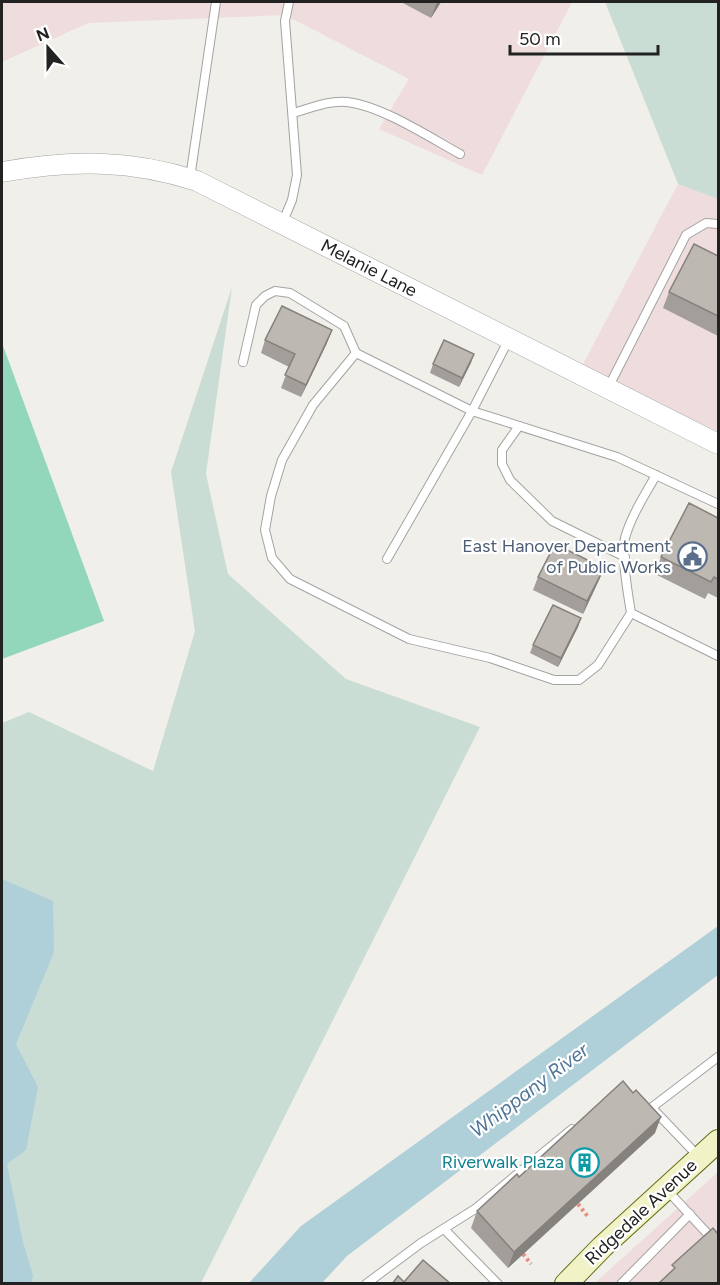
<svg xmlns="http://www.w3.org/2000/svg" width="720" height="1285" viewBox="0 0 720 1285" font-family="Figtree,sans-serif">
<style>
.commercial{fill:#efdcdc}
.wetland{fill:#c9ddd4}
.pitch{fill:#92d6bb}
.water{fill:#b0d0d9}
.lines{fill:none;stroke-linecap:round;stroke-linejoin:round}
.service-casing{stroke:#a3a3a3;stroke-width:10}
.tertiary-casing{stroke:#a3a3a3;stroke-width:21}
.secondary-casing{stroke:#666f13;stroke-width:24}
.path{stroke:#ea8c82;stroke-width:4;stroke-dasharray:3 3;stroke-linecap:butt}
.service{stroke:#fff;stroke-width:8}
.tertiary{stroke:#fff;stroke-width:20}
.secondary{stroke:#f1f3c6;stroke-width:22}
.wall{fill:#a39e9a}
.shaded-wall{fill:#85817d}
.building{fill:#beb8b3;stroke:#85817d;stroke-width:1.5}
.labels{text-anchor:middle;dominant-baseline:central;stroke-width:4.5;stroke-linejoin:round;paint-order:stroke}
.street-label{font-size:18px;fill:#222;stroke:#fff}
.service-label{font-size:18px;fill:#4e5e75;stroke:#fff;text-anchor:end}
.culture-label{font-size:18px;fill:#0d838f;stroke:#fff;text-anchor:end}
.water-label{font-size:20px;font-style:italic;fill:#527698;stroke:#fff}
</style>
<rect width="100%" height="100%" fill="#f1efea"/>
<g class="commercial">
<path d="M2,2h570l-90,173 -103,-46 30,-50 -124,-64 -197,8 -86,39z"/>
<path d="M678,184l40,15v232l-138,-61z"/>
<path d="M718,1172v111l-124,1 3,-3z"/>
</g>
<g class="wetland">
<path d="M605,2h113v197l-40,-15z"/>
<path d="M232,287l-26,187 22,100 118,105 134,48 -279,556 -199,1v-561l27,-11 124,59 42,-140 -24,-159z"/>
</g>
<path class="pitch" d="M2,343l102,278 -102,38z"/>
<g class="water">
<path d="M2,879l51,22 1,51 -38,92 22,43 -12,63 -19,14 16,78 10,33 -2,8h-29z"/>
<path d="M718,926v49l-371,281 -25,27h-73l52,-57z"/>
</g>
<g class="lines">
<defs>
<g id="service">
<path d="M293,113c18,-5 36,-13 54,-11 35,4 82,35 113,52"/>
<path d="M190,178l26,-176"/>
<path d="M282,224l10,-24 5,-25 -12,-154 4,-19"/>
<path d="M243,362l13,-57 9,-9 10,-5 15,2 54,33 12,27"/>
<path d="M608,388l78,-153 20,-12 12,1"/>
<path d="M519,426l-17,24v14l8,16 42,41 73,36"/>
<path d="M656,475c-11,20 -25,41 -31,63 -4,18 3,56 6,75l87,43"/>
<path d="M387,559l85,-148 37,-72"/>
<path d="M631,613l-33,52 -19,15h-25l-64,-22 -81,-19 -119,-60 -18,-21 -7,-28 6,-34 11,-36 31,-55 43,-52 116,58 145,46 101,47"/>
<path d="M651,1108l67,-51"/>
<path d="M654,1110l45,47"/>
<path d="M666,1189l52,56"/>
<path d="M444,1229l54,55"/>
<path d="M366,1284l55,-41 54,-34 97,-80"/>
<path d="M621,1284l69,-70"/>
</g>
<path id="tertiary" d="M2,172c69,-12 128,-13 195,9l521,263"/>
<path id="secondary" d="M566,1284l36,-37 116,-106"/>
</defs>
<use href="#service" class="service-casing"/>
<use href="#tertiary" class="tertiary-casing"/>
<use href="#secondary" class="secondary-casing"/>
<g class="path">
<path d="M578,1204l11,14"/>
<path d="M523,1254l8,10"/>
</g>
<use href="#service" class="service"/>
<use href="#tertiary" class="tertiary"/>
<use href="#secondary" class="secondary"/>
</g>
<g class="wall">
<path d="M401,2h40l-10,16z"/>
<path d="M718,256v80l-55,-28 6,-16z"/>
<path d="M265,340l62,3 -26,54 -20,-9 8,-21 -28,-14z"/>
<path d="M474,354l-15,33 -29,-14 3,-9z"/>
<path d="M718,518v80l-10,-5 -3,6 -50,-25 6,-17z"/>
<path d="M604,568l-5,12 -16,34 -50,-24 5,-13z"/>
<path d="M581,618l-3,9 -20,40 -28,-14 3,-8z"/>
<path d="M655,1133l-147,135 -37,-40 6,-17 42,-34z"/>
</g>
<g class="shaded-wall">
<path d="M437,2h4l-10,16z"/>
<path d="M332,330l-5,13 -26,54 5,-12z"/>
<path d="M474,354l-3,9 -12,24 3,-9z"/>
<path d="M604,568l-5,12 -16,34 4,-13z"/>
<path d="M581,618l-3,9 -20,40 3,-9z"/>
<path d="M661,1117l-6,16 -147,135 6,-16z"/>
</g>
<g class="building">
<path d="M694,244l24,12v60l-49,-24z"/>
<path d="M282,306l50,24 -26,55 -21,-10 10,-21 -30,-14z"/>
<path d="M444,340l30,14 -12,24 -29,-14z"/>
<path d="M689,503l29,15v61l-4,-2 -3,5 -50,-25z"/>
<path d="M555,544l49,24 -17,33 -49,-24z"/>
<path d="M553,605l28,13 -20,40 -28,-13z"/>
<path d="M623,1081l10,12 3,-3 25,27 -147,135 -37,-41 40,-37 2,3z"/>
<path d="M713,1228l5,6v50h-60l17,-16 -3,-3z"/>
<path d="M423,1260l28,24h-59l6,-8 6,6z"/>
</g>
<defs>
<symbol id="civic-ring" viewBox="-11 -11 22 22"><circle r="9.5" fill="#fff" stroke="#5c6f8a" stroke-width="1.5"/><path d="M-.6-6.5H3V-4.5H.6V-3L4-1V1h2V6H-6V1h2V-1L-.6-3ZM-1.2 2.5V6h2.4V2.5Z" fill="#5c6f8a"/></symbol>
<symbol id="building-ring" viewBox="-11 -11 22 22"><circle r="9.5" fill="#fff" stroke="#0f9aa8" stroke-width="1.5"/><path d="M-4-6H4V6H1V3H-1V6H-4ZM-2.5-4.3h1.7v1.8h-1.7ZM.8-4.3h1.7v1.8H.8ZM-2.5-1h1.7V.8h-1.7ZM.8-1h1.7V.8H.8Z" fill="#0f9aa8"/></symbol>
</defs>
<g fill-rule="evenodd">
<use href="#civic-ring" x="676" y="540" width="33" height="33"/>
<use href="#building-ring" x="568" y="1146" width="33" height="33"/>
</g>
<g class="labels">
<g class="street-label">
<text transform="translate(369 268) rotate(27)">Melanie Lane</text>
<text transform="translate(641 1212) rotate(-43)">Ridgedale Avenue</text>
</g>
<g class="service-label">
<text x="671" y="546">East Hanover Department<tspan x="671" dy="21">of Public Works</tspan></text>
</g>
<g class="culture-label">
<text x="564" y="1162">Riverwalk Plaza</text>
</g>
<g class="water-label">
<text transform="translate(529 1090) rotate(-37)">Whippany River</text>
</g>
</g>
<rect width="720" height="1285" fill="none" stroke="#222222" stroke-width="6"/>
<g transform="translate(48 48) rotate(339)" stroke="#ffffff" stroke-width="4.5" paint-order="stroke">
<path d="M0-4.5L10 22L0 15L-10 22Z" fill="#222222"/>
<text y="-9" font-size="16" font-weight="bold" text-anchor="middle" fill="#222222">N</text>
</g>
<path d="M510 45v9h148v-9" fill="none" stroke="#222222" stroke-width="3"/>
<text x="519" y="45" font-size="18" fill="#222222" stroke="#ffffff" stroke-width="4.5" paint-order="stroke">50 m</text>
</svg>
